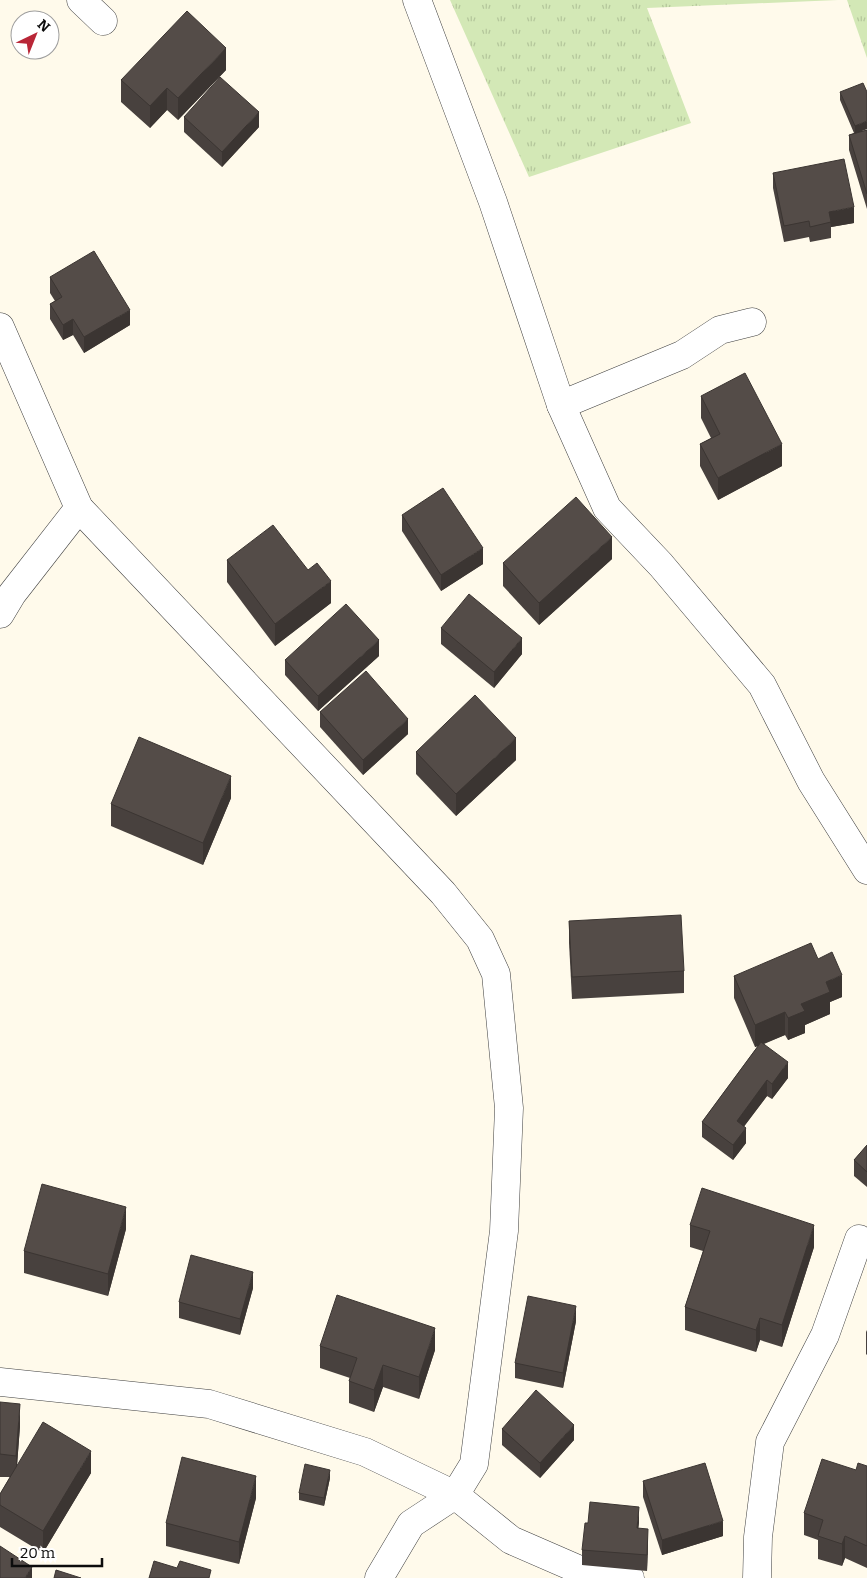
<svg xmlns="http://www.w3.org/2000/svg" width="867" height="1578" viewBox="0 0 867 1578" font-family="Bitter,serif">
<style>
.grass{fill:url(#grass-tufts)}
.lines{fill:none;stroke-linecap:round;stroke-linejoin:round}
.street-casing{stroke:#3f3f3f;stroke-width:29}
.street{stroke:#fff;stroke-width:28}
.wall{fill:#48413e}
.shaded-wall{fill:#3b3532}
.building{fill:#544c48;stroke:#3b3532}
</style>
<defs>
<pattern id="grass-tufts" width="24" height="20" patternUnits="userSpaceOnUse" patternTransform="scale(1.25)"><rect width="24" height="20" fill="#d3e8b6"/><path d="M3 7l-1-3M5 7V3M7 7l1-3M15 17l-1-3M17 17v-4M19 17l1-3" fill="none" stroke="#b4c69b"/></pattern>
</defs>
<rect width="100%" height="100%" fill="#fffaeb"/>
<g class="grass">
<path d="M450,0h388l-191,8 44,115 -162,54z"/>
<path d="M847,0h20v58z"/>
</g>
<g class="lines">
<defs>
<g id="street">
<path d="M81,0l22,21"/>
<path d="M417,0l76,202 68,203 46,103 54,57 101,120 49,96 56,89"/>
<path d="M0,327l79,181 364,385 37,46 16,35 13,134 -5,123 -30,233 -19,31 -44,29 -32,54"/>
<path d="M561,405l121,-50 38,-25 32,-8"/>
<path d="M0,614l12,-20 67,-86"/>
<path d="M0,1382l209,22 156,48 90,43 56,45 69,30 50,8"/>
<path d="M757,1578l1,-41 12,-95 55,-107 34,-96"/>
</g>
</defs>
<use href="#street" class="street-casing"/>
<use href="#street" class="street"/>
</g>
<g class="wall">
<path d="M226,70l-48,50 -11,-10 -17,18 -29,-26v-22z"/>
<path d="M840,92l22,39 5,-1v79l-18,-59v-15l5,-2 -14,-33z"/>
<path d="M184,117l75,10 -37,40 -38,-35z"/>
<path d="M773,173l81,50 -23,4v11l-21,4 -1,-5 -25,5 -11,-54z"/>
<path d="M50,277l80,48 -46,28 -11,-18 -10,5 -13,-21v-15l5,-3 -5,-8z"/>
<path d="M701,396l81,70 -64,34 -18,-34v-22l11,-6 -10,-20z"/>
<path d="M402,515l81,49 -42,27 -39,-60z"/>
<path d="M612,559l-73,66 -36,-39v-23z"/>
<path d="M227,560l81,10 23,33 -56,43 -48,-64z"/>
<path d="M441,628l81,26 -28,34 -53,-44z"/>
<path d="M379,656l-61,55 -33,-36v-15z"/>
<path d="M320,712l88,22 -45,41 -43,-48z"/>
<path d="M416,752l100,8 -60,56 -40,-42z"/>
<path d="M231,798l-28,67 -92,-39v-22z"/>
<path d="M569,921l115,50v22l-112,6 -3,-56z"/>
<path d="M818,959l24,38 -12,5v12l-25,11v8l-17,7 -3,-5 -21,9 24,34 -16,21 -5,-3 -23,30 2,17 -13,17 -31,-23v-15l56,-76 -3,1 -21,-49v-22z"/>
<path d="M867,1145v42l-13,-11v-16z"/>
<path d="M690,1225l124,22 -32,100 -22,-7 -4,12 -71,-22v-23l18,-56 -13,-4z"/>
<path d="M126,1229l-18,67 -84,-23v-22z"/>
<path d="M253,1288l-13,47 -61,-17v-16z"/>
<path d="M576,1321l-13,67 -48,-10v-15z"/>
<path d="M867,1330v25l-1,-1v-22z"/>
<path d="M320,1346l115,4 -16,49 -36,-12 -9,25 -25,-9v-22l1,-3 -30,-10z"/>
<path d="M0,1402l20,24 -3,40 74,7 -48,80 -43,-26v-33l10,-17h-10z"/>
<path d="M502,1429l72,11 -34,38 -38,-33z"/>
<path d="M867,1466v102l-22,-10 -3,8 -24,-7v-19l-14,-5v-22l52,-43z"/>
<path d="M330,1478l-6,28 -25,-6v-7z"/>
<path d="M643,1481l80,55 -61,19 -19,-58z"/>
<path d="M256,1498l-17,66 -73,-18v-23z"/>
<path d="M639,1522l-1,6 10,17 -1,26 -65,-6v-15z"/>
</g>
<g class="shaded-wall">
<path d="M226,48v22l-48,50v-22z"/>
<path d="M167,88v22l-17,18v-22z"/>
<path d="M259,112v15l-37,40v-15z"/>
<path d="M867,121v8l-12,5v-8z"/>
<path d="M854,207v16l-23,4 -2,-15z"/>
<path d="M130,310v15l-46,28v-16z"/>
<path d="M73,319v16l-10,5v-15z"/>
<path d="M782,444v22l-64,34v-22z"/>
<path d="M612,537v22l-73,66v-22z"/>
<path d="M483,548v16l-42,27v-16z"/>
<path d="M331,581v22l-56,43v-22z"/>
<path d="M522,638v16l-28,34v-16z"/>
<path d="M379,640v16l-61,55v-15z"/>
<path d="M408,719v15l-45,41v-15z"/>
<path d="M516,738v22l-60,56v-22z"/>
<path d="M231,776v22l-28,67v-22z"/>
<path d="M842,975v22l-12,5v12l-25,11v8l-17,7v-22l13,-14 25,-22z"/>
<path d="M785,1012v23l-30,12v-22z"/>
<path d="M788,1062v16l-16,21v-15z"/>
<path d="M767,1080v16l-30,40v-15z"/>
<path d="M746,1128v15l-13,17v-15z"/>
<path d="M126,1207v22l-18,67v-22z"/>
<path d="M814,1225v22l-32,100v-22z"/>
<path d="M253,1272v16l-13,47v-16z"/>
<path d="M576,1306v15l-13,67v-15z"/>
<path d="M760,1318v22l-4,12v-22z"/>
<path d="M435,1328v22l-16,49v-22z"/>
<path d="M383,1365v22l-9,25v-22z"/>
<path d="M20,1404v22l-4,52v-22z"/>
<path d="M574,1425v15l-34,38v-15z"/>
<path d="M91,1451v22l-48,80v-22z"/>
<path d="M330,1470v8l-6,28v-8z"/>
<path d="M256,1476v22l-17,66v-22z"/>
<path d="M639,1507v15l-2,22v-16z"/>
<path d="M723,1521v15l-61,19v-15z"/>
<path d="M648,1529v16l-1,26v-16z"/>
<path d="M845,1536v22l-3,8v-22z"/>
<path d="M32,1567v11h-7z"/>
</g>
<g class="building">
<path d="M187,11l39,37 -48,50 -11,-10 -17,18 -29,-26z"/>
<path d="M220,77l39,35 -37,40 -38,-35z"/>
<path d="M863,83l4,9v29l-12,5 -15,-34z"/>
<path d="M867,130v64l-18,-59z"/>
<path d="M844,159l10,48 -25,5 2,10 -21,5 -1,-6 -25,5 -11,-53z"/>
<path d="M94,251l36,59 -46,27 -11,-18 -10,6 -13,-21 12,-7 -12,-20z"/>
<path d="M745,373l37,71 -64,34 -18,-34 20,-10 -19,-38z"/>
<path d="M443,488l40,60 -42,27 -39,-60z"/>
<path d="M576,497l36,40 -73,66 -36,-40z"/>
<path d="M273,525l35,45 9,-7 14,18 -56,43 -48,-64z"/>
<path d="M469,594l53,44 -28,34 -53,-44z"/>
<path d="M346,604l33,36 -61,56 -33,-36z"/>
<path d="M366,671l42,48 -45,41 -43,-48z"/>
<path d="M475,695l41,43 -60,56 -40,-42z"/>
<path d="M139,737l92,39 -28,67 -92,-39z"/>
<path d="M681,915l3,56 -112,6 -3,-56z"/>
<path d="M811,943l7,16 14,-7 10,23 -16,7 4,10 -29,12 4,7 -17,7 -3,-6 -30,13 -21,-49z"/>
<path d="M761,1042l27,20 -16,22 -5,-4 -30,41 9,7 -13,17 -31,-23z"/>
<path d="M867,1145v27l-13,-12z"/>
<path d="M42,1184l84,23 -18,67 -84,-23z"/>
<path d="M702,1188l112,37 -32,100 -22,-7 -4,12 -71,-23 25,-76 -20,-6z"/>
<path d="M191,1255l62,17 -13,47 -61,-17z"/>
<path d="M337,1295l98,33 -16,49 -36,-12 -9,25 -25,-9 8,-23 -37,-12z"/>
<path d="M528,1296l48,10 -13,67 -48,-10z"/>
<path d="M536,1390l38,35 -34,38 -38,-34z"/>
<path d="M0,1402l20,2 -4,52 -16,-2z"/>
<path d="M43,1422l48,29 -48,80 -43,-26v-11z"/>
<path d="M182,1457l74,19 -17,66 -73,-19z"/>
<path d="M822,1459l34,11 2,-7 9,3v80l-22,-10 -3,8 -24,-8 5,-16 -19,-7z"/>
<path d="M705,1463l18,58 -61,19 -19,-59z"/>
<path d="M305,1464l25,6 -6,28 -25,-5z"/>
<path d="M590,1502l49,5 -2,21 11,1 -1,26 -65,-5 3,-27h3z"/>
<path d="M0,1546l32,21 -7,11h-25z"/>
<path d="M154,1561l23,7 3,-7 31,9 -2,8h-60z"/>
<path d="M56,1570l25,8h-27z"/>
</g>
<g transform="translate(35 35) rotate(43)"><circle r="24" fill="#ffffff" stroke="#9e9e9e"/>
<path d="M0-4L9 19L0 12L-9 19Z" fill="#b92637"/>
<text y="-8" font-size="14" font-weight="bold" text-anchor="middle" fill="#0c0c0c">N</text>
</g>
<path d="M12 1558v8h90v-8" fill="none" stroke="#0c0c0c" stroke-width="2.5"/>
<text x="20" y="1558" font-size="15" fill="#0c0c0c" stroke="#ffffff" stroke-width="4" paint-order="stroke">20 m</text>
</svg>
